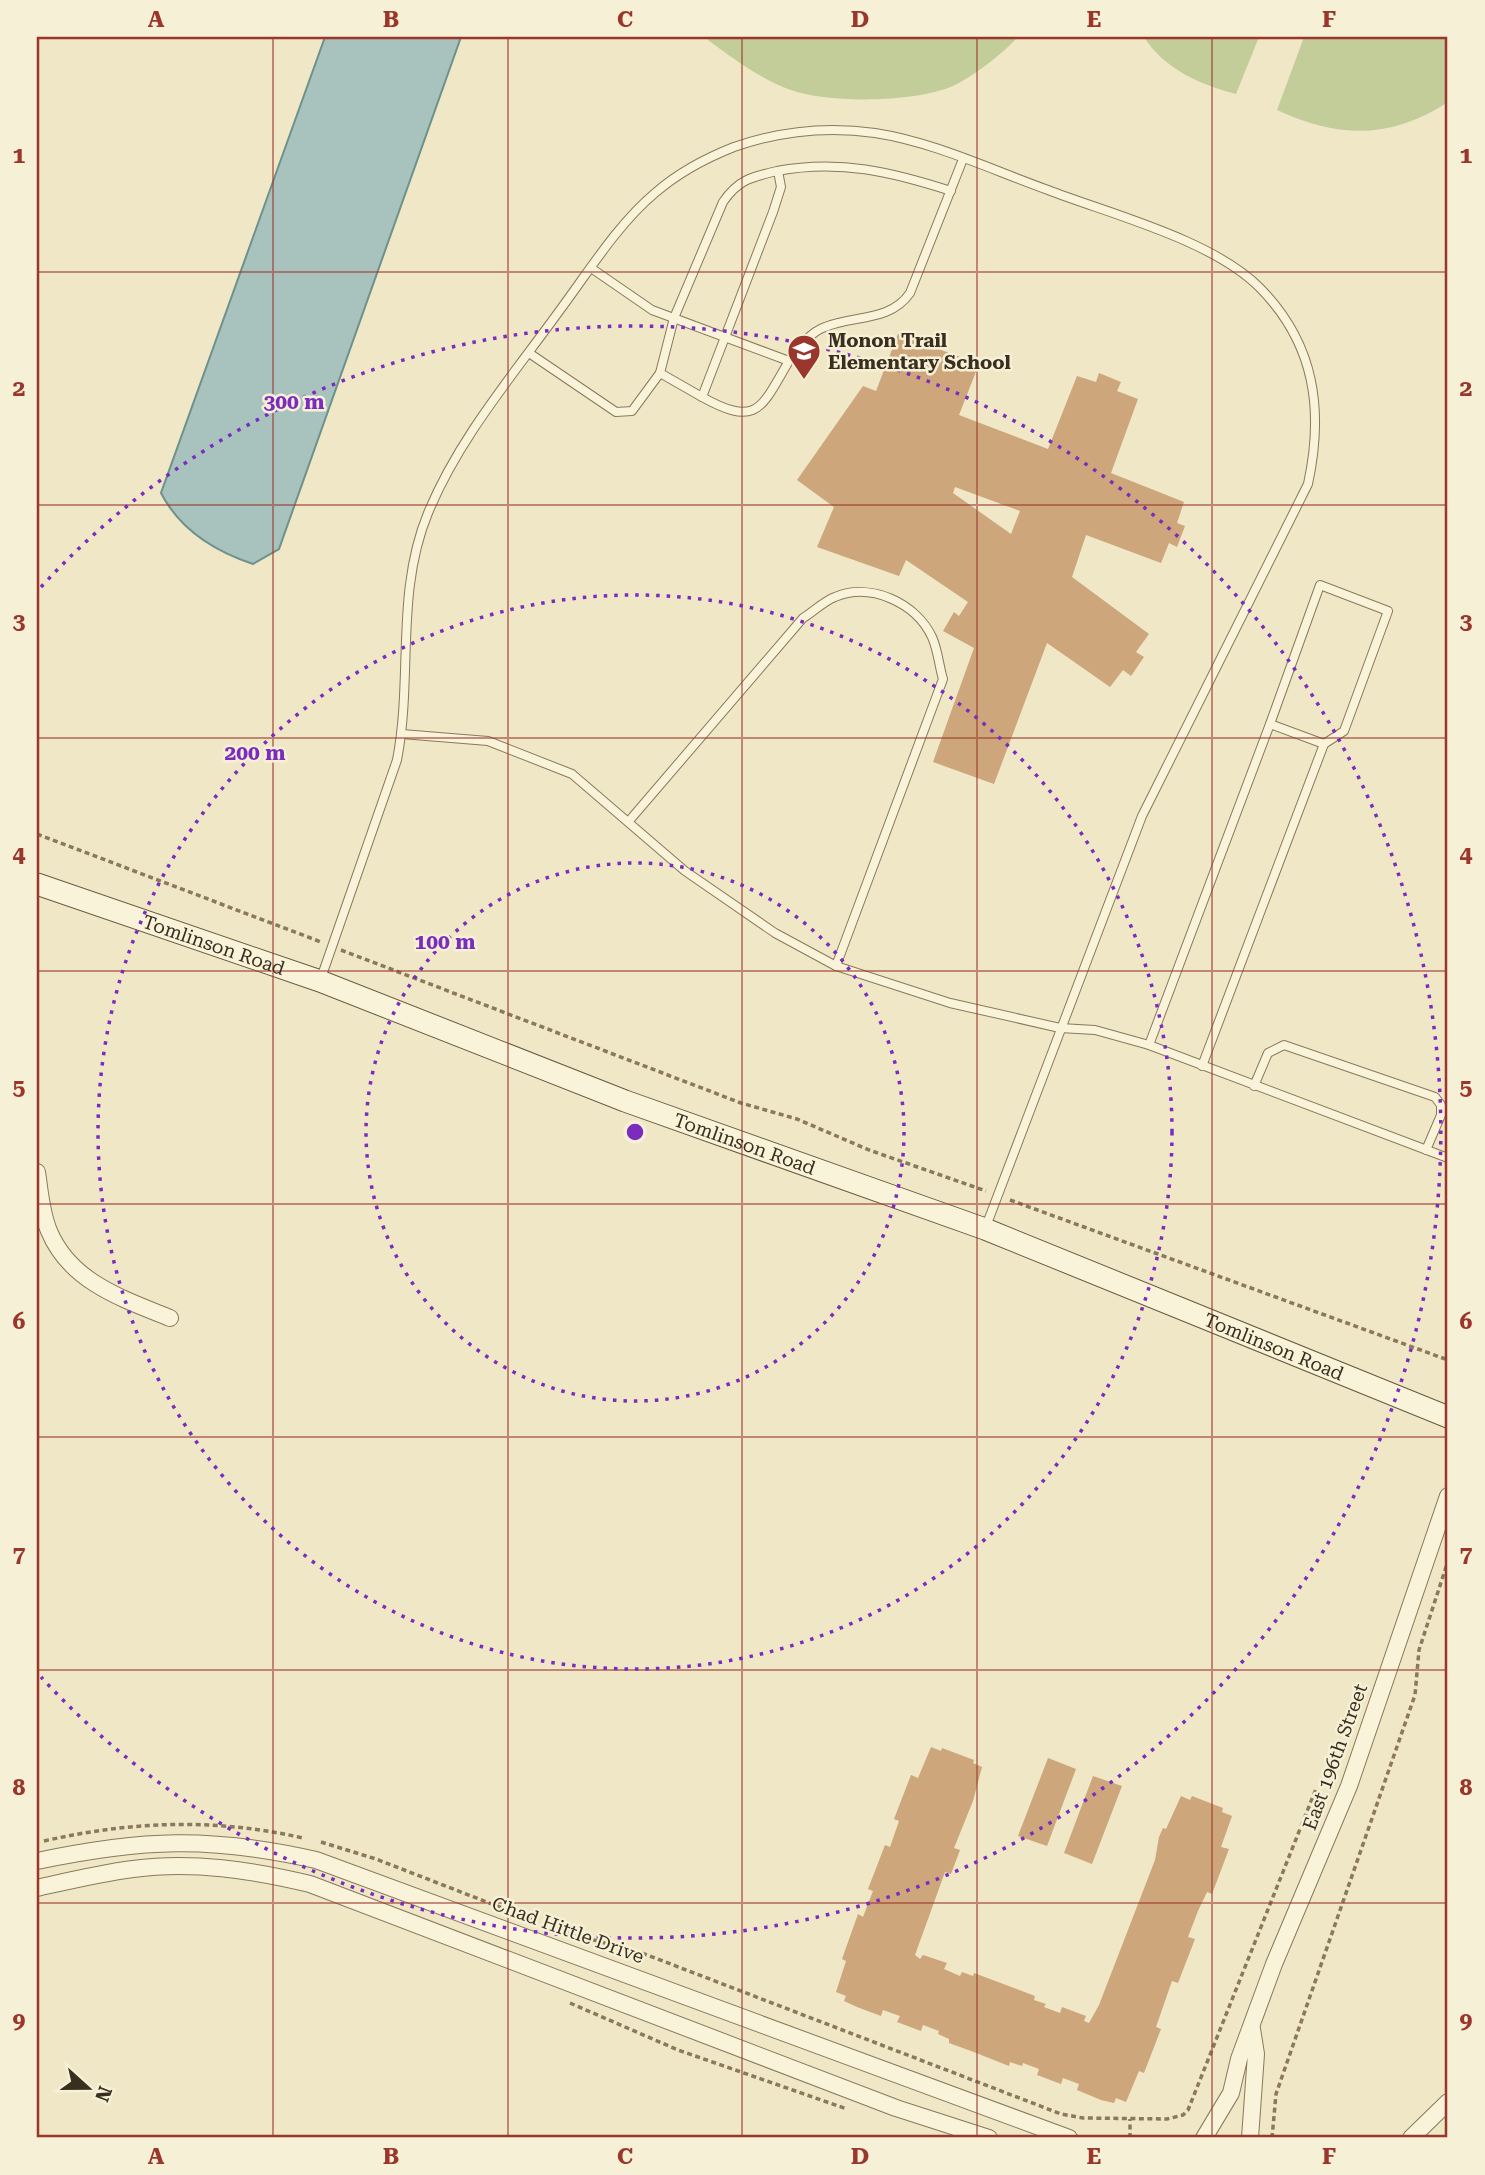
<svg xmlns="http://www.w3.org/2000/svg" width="1485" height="2175" viewBox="0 0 1485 2175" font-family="'Roboto Serif',serif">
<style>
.green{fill:#c2cd9a}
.water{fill:#a8c2bd;stroke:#6e918c;stroke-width:2}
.building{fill:#cda67c;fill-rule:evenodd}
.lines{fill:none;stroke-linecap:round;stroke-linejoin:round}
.lane-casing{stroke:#8a795b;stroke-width:10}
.street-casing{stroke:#8a795b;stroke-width:18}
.secondary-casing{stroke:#6c5a3f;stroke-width:23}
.path{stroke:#8a795b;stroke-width:3.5;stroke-dasharray:5 3.5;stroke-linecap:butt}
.lane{stroke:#f9f3da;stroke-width:8}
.street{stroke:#f9f3da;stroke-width:16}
.secondary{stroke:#f9f3da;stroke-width:21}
.grid{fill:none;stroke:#9a362b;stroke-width:2;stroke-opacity:0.55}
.ring{fill:none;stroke:#7b2cbf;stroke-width:3.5;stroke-dasharray:3.5 7}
.labels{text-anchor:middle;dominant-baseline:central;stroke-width:5;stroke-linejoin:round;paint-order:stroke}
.poi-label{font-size:19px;font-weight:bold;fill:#3a2f1f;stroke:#f6f0d6;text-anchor:start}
.street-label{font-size:19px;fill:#3a2f1f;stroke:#f6f0d6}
.centre{fill:#7b2cbf;stroke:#f6f0d6;stroke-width:3.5}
.ring-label{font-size:21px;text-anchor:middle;font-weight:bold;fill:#7b2cbf;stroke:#f6f0d6;stroke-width:5;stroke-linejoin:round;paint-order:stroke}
.neatline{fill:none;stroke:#9a362b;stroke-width:2.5}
.grid-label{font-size:23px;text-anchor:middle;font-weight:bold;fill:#9a362b}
</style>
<rect width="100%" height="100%" fill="#efe7c6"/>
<g class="green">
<path d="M710,37h308c-16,17 -38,34 -59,46 -36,20 -130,21 -168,7 -31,-11 -57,-31 -83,-50z"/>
<path d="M1144,37h115l-23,57c-35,-9 -72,-25 -92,-57z"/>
<path d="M1304,37h144v65c-58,38 -110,36 -171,8z"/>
</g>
<path class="water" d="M325,37h136l-182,512 -26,15c-39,-13 -73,-34 -92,-71z"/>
<g class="building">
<path d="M898,334l81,30 -20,51 89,34 29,-73 19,6 3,-9 22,9 -4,9 21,8 -27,74 73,29 -7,21 8,3 -8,21 -8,-4 -8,20 -75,-28 -14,42 77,57 -13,18 8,5 -13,19 -8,-6 -13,17 -63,-44 -53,141 -61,-22 41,-114 -31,-17 11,-19 5,4 9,-14 -62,-42 -7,16 -82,-29 17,-40 -37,-27 66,-94 13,5zM955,487l65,24 -9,23 -58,-41z"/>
<path d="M931,1747l10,4 1,-3 32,12 -1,3 9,4 -9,34 -19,47 6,2 -9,24 -6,-2 -30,83 5,4 3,-4 24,8 -3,6 16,7 2,-4 11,4 1,-3 61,23 -1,4 12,4 -2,3 16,6 2,-6 24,9 -2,5 5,2 10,-18 56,-145 4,-23 4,-9 3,1 15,-33 9,4 2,-4 31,12 -1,4 10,4 -11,31 8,2 -17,45 -5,-2 -9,19 -10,26 7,2 -17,44 -6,-2 -16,46 5,2 -17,44 -5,-2 -13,31 -10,-4 -2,5 -13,-3 -24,-10 2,-6 -16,-6 -2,6 -24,-9 2,-6 -16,-6 -1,3 -12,-4 -1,4 -38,-15 -22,-8v-4l-11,-5 1,-3 -16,-6 -2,6 -24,-9 3,-6 -17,-6 -2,6 -24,-9 -13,-6 2,-5 -10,-4 10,-31 -4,-2 16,-45 5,3 10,-26 -5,-2 17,-44 5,2 9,-26 -5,-2 17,-44 7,3z"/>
<path d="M1048,1758l28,11 -29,77 -29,-10z"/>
<path d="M1093,1776l29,10 -30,78 -28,-11z"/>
</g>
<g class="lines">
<defs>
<g id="lane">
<path d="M778,171l3,16 -8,25 -71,185c56,31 59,11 87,-36"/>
<path d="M591,268l61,42 137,51c9,-12 21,-29 36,-34 29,-12 65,-5 85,-34l53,-134"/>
<path d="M529,353l87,59 16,-1 28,-38"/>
<path d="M702,397l-42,-24 14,-55 49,-116c15,-22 28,-25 54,-31 62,-12 115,1 174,20"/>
<path d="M1270,724l50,-139 68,26 -44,120 -20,13"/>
<path d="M402,734l86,7 84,33 113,97 90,62 61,33 114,37 110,25 35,2 54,15 299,113"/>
<path d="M629,821l174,-203c10,-6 21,-17 32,-21 36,-15 81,6 97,40 6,13 7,29 11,42l-107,287"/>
<path d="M320,981l77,-221c16,-83 -2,-167 31,-247 31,-75 85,-138 132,-203 29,-39 58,-86 95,-117 23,-20 51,-35 79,-46 46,-16 93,-21 141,-14 59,9 117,37 173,57 62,24 165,50 212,98 55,56 64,122 48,196l-166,332 -157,413"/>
<path d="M1149,1045l121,-321 54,20 -122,322"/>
<path d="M1254,1086l14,-33 16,-8 151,52 6,8v10l-15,35"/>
</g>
<g id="street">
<path d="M37,1172c3,19 4,40 12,59 21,51 74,68 121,87"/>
<path d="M37,1861c105,-22 173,-25 279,-1l753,278"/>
<path d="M37,1888c31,-7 64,-15 96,-19 59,-8 119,1 177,15l586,224 93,30"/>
<path d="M1204,2138l27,-45 8,-34 35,-95 75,-178 99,-290"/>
<path d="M1250,2138l6,-84 -4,-25"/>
<path d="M1411,2138l37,-36"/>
</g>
<g id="secondary">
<path id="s1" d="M37,884l283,97 305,120 360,128 463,188"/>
</g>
</defs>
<use href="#lane" class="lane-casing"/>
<use href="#street" class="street-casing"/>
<use href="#secondary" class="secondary-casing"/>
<g class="path">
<path d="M37,834l284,108"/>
<path d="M341,950l400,153 56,16 72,31 117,41"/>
<path d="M1010,1200l438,160"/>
<path d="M44,1841c88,-20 171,-23 259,-3"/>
<path d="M321,1842l55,17 157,61"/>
<path d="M560,1931l82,22 419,161 22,4 84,1 16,-4 5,-5 128,-321"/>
<path d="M570,2003l108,47 169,59"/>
<path d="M1130,2138v-19"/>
<path d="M1272,2138l4,-44 139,-399 4,-45 29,-89"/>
</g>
<use href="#lane" class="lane"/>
<use href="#street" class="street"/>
<use href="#secondary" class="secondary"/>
</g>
<path class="grid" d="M273,37v2101M508,37v2101M742,37v2101M977,37v2101M1212,37v2101M37,272h1411M37,505h1411M37,738h1411M37,971h1411M37,1204h1411M37,1437h1411M37,1670h1411M37,1903h1411"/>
<g class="ring">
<circle cx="635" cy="1132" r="269"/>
<circle cx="635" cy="1132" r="537"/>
<path d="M41 587A806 806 0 1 1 41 1677"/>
</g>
<defs>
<symbol id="school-pin" viewBox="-11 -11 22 30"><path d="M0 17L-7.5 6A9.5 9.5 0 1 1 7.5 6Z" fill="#9a362b" stroke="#f6f0d6"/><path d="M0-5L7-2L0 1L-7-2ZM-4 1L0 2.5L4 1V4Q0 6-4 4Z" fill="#fff"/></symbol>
</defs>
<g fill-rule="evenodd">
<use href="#school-pin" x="785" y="332" width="38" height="52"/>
</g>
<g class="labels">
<g class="poi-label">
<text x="828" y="340">Monon Trail<tspan x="828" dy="22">Elementary School</tspan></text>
</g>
<g class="street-label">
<text stroke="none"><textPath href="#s1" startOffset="187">Tomlinson Road</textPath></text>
<text stroke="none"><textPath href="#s1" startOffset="754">Tomlinson Road</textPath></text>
<text stroke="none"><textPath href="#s1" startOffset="1321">Tomlinson Road</textPath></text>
<text transform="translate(1335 1757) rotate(-70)">East 196th Street</text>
<text transform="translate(568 1930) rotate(20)">Chad Hittle Drive</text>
</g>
</g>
<circle cx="635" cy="1132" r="10" class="centre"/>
<g class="ring-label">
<text x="294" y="409">300 m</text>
<text x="255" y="760">200 m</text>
<text x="445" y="949">100 m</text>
</g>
<rect width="1485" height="2175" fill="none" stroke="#f6f0d6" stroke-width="77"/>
<g transform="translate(88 2088) rotate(111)" stroke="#f6f0d6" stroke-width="5" paint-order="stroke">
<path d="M0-5L12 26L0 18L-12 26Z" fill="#3a2f1f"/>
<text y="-10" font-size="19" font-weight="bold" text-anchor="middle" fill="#3a2f1f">N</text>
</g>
<rect x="38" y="38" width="1408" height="2098" class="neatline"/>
<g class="grid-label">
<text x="156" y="27">A</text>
<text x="391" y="27">B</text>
<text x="625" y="27">C</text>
<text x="860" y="27">D</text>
<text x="1094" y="27">E</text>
<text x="1329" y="27">F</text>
<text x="19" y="163">1</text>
<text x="1466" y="163">1</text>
<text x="19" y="396">2</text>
<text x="1466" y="396">2</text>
<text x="19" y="629">3</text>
<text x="1466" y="629">3</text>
<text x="19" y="862">4</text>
<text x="1466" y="862">4</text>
<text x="19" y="1095">5</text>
<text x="1466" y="1095">5</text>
<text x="19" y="1329">6</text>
<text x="1466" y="1329">6</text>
<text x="19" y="1562">7</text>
<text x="1466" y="1562">7</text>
<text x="19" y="1795">8</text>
<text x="1466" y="1795">8</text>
<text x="19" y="2028">9</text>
<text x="1466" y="2028">9</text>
<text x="156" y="2164">A</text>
<text x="391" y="2164">B</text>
<text x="625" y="2164">C</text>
<text x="860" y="2164">D</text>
<text x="1094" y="2164">E</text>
<text x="1329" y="2164">F</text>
</g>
</svg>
